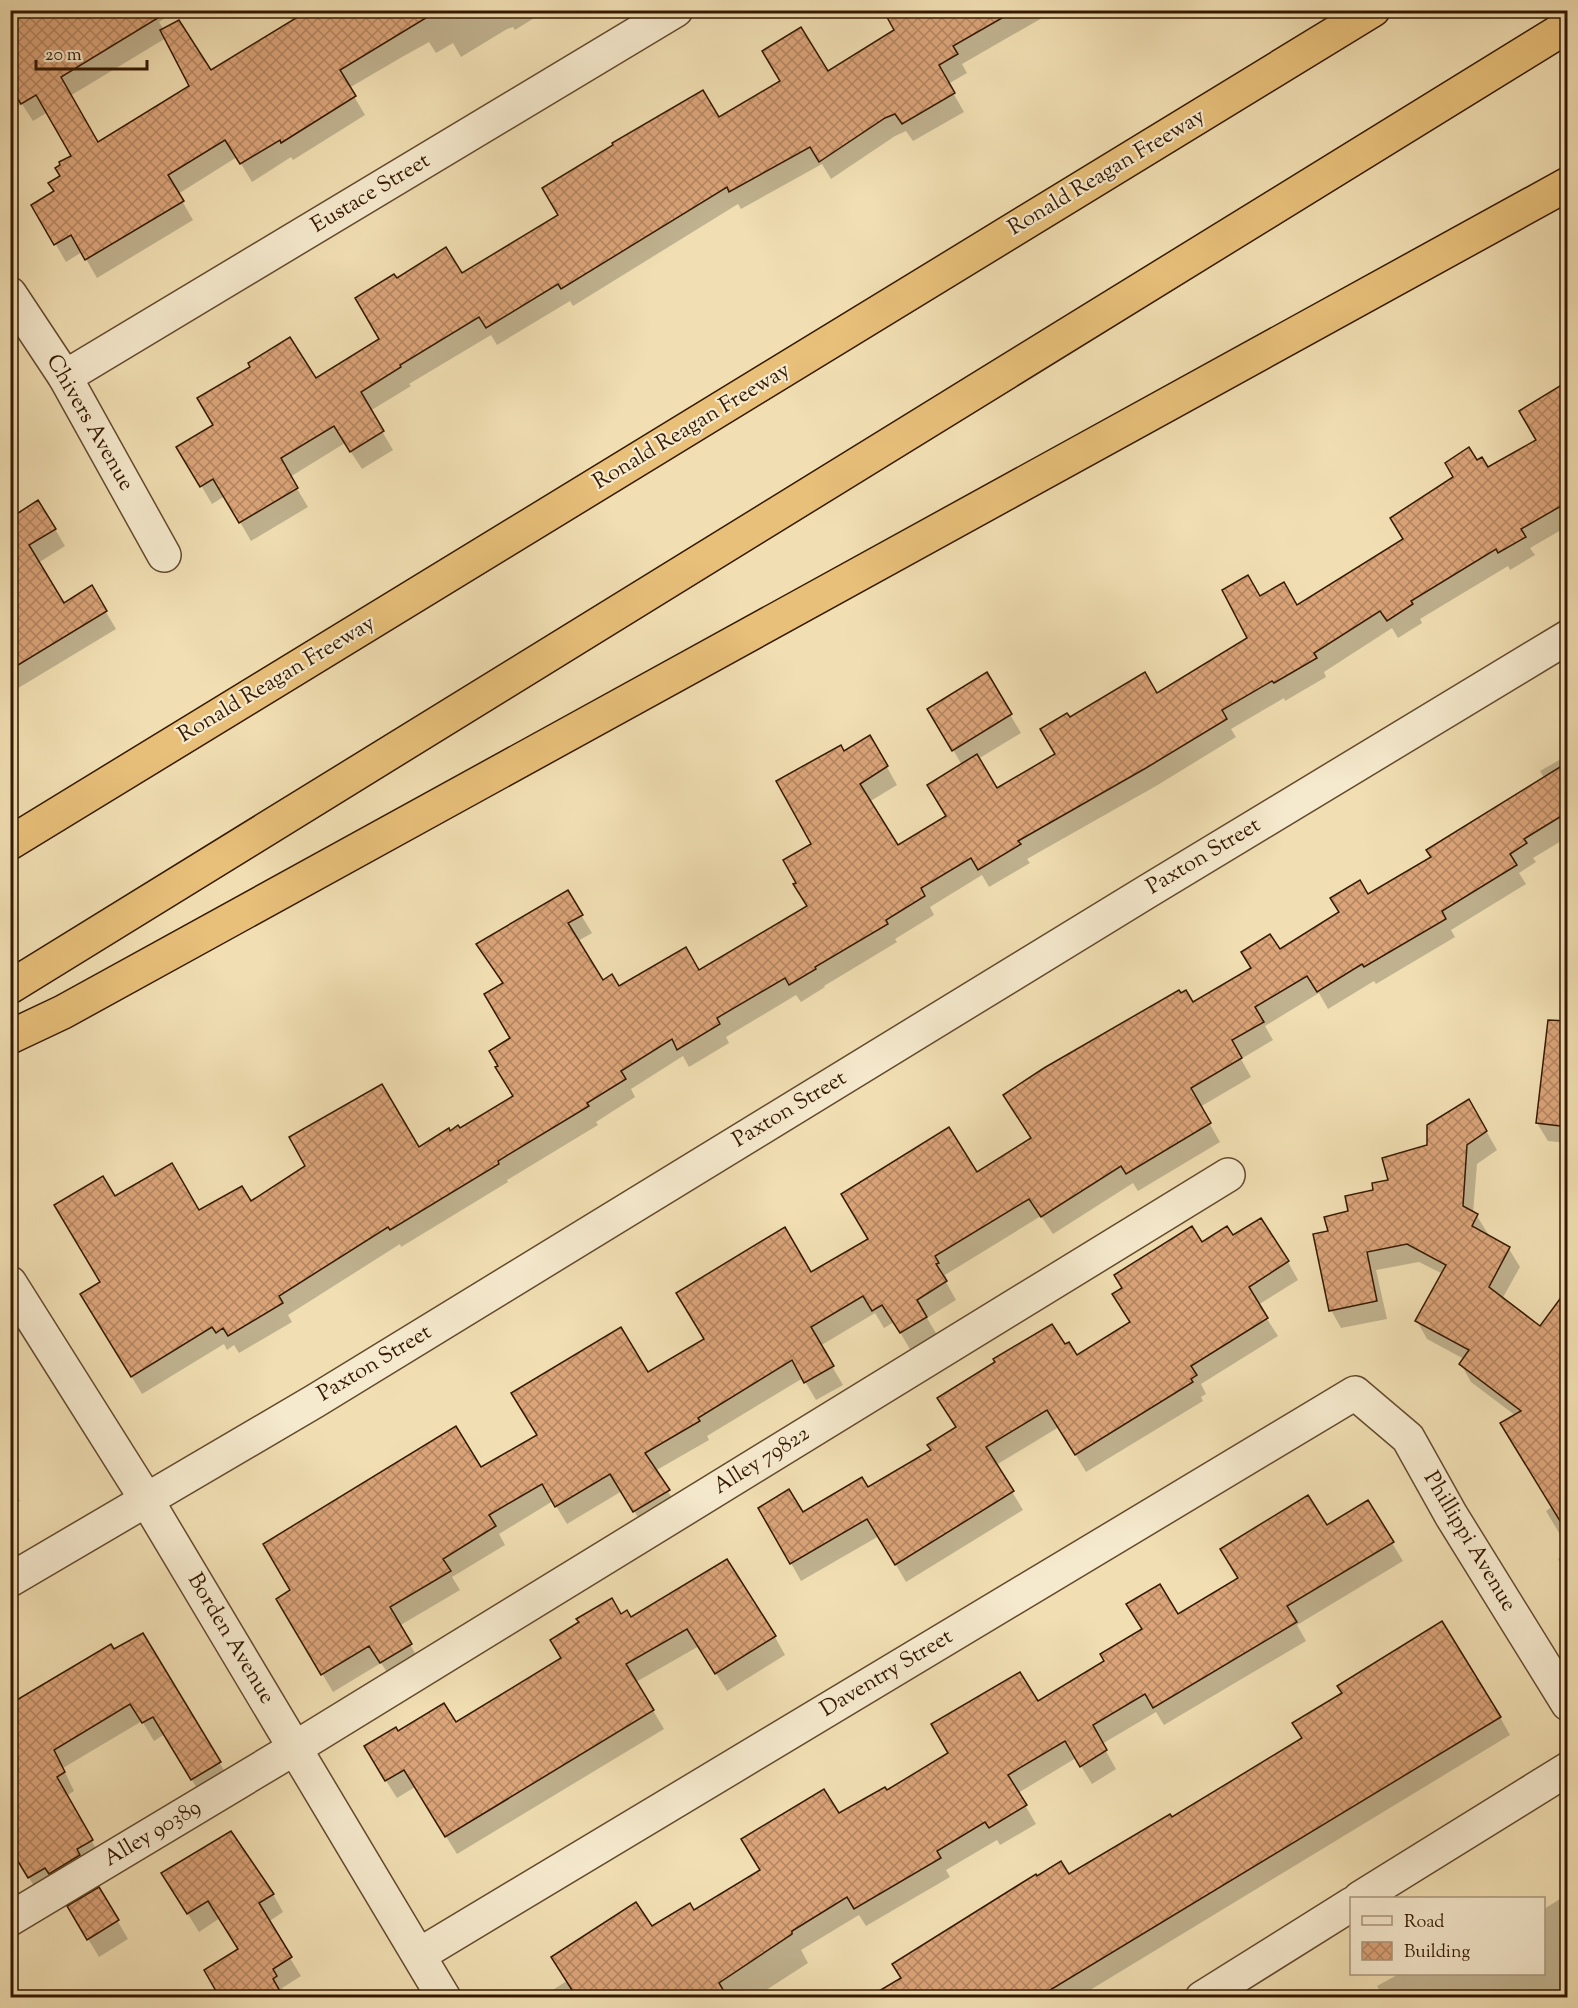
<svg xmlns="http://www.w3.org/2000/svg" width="1578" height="2008" viewBox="0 0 1578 2008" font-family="'Sorts Mill Goudy',serif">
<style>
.shadow{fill:#0003;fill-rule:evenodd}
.building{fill:url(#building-cross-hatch);stroke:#351900;stroke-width:1.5}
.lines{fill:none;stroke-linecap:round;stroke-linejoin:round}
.minor-casing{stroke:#644a2d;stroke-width:36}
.highway-casing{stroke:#351900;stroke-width:36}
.minor{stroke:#f6eace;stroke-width:33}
.highway{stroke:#e8c07a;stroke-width:33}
.labels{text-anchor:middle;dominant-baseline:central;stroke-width:4.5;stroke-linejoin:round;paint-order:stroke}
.street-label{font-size:22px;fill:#351900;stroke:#f6eace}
</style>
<defs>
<pattern id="building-cross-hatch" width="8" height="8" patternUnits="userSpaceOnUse" patternTransform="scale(1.5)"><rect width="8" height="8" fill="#dba479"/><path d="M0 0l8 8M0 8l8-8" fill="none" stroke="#b28561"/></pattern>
</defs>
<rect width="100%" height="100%" fill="#f1dfb3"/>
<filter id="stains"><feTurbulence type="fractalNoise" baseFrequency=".00333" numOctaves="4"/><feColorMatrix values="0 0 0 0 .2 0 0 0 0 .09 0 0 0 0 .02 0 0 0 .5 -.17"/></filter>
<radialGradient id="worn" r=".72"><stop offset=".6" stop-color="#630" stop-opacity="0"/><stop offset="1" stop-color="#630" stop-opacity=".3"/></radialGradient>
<g class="shadow">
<path d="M10,10h168l-19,12 5,8 46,42 102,-62h235l-32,20 -2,-3 -6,2 -46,28 -8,-14 -17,10 -7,-11 -27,15 -53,31 16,27 -72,45 -2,-3 -39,25 -15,-25 -59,37 15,26 -96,58 -15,-26 -16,10 -33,-57 22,-13 18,-36 -25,-44 -15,9 -11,-17 -12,7zM166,38l25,49 -94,57 -27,-48z"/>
<path d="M884,10h172l-94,54 5,9 -19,11 16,28 -51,29 -7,-10 -11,5 -64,43 -9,-15 -81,45 -3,-5 -165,102 -3,-5 -73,44 -6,-10 -82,49 2,2 -41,25 23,39 -31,19 -17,-26 -55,34 18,30 -57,34 -26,-45 -13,8 -33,-56 136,-68 66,-41 15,-59 66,-5 256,-156 109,-46 69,-43z"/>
<path d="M1568,390v136l-38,22 5,7 -25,15 -2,-4 -88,53 2,4 -24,15 -6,-10 -68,44 2,5 -41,24 -1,-3 -53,31 5,8 -80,49 -129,73 3,4 -41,24 -7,-12 -52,32 4,8 -39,24 2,3 -73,44 1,1 -24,15 -5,-7 -70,42 3,6 -40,24 -6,-11 -52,33 4,8 -39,25 2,3 -91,55 1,2 -107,65 -1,-3 -112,71 4,7 -53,31 -5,-8 -7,5 -3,-6 -82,50 -50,-82 9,-29 13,-85 84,14 52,-9 169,-54 40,-19 55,-33 -2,-58 -8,-55 -26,-40 89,-52 25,41 -14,8 25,41 15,6 81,-16 110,-65 4,-63 30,-91 27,-16 27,48 -28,17 29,45 49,-31 15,-51 -33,-56 57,-35 35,59 -43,26 19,31 60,-36 13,-35 87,-24 92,-57 11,-40 37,9 108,-67 72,-78 10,7 51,-29z"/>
<path d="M10,517l45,12 10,17 -27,17 26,42 27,-18 25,42 -106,64z"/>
<path d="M1568,755v82l-35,21 3,4 -17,11 7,11 -75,46 4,7 -79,47 -2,-3 -46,28 -9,-16 -54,33 8,14 -32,19 10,18 -51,30 20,35 -82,49 -5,-8 -80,51 -12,-18 -96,59 3,6 -2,1 10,18 -29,18 10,17 -26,16 -17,-29 -10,6 -9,-15 -55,33 23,39 -27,15 -13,-22 -96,58 2,4 -54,31 24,38 -34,20 -23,-38 -55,33 -14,-23 -54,33 6,11 -53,32 8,13 -61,36 22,37 -29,17 -11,-17 -48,29 -55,-93 202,-130 168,-95 384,-235 161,-135 174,-108 66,-38 111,-80 -4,-7z"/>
<path d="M1568,1038v105l-20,-2 -11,-18z"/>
<path d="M1469,1101l28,49 -20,14 -4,49 4,3 11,18 -2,2 23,13 11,18 -18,32 39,29 27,-6v226l-22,-37 6,-4 -36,-91 -45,-34 -10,-18 3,-5 -37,-20 -10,-18 26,-47 -24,-12 -43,8 11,49 -46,9 -10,-18 -2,-78 20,-20 41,-31 39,-35z"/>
<path d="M1233,1237l55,25 10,18 -40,25 20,31 -77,48 5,10 -5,3 2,4 -117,71 -27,-45 -63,38 27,45 -117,72 -27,-46 -78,45 -41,-73 43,6 64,-25 65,-38 25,-23 107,-81 12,10 55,-34 70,-79z"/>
<path d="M10,1485l10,16 -10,5z"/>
<path d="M1326,1527l66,16 11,18 -106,64 9,16 -142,84 -8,-13 -54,32 14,25 -24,15 -16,-26 -58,35 18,31 -36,21 -3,-5 -51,30 4,7 -84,49 -7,-11 -58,35 7,13 -51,33 1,2h-218l111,-70 43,-16 68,-41 76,-56 48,-22z"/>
<path d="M1568,1553v23l-10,-17z"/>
<path d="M620,1616l11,3 144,18 10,18 -58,36 -28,-45 -63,36 28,47 -207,125 -42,-67 -18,11 -21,-33 22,-32 57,-9 108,-65z"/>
<path d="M111,1646l108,116 11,18 -28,17 -37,-63 -11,7 -12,-20 -79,47 11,23 -8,5 36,63 -62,37 -23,-38 -7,4v-148z"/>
<path d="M1500,1717l10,18 -433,263h-209l200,-122 103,-57z"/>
<path d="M99,1889l29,50 -29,18 -30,-50z"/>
<path d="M174,1892l99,2 10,18 -15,10 33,54 -19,12 4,7 -3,3 -44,-48 -19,-32 -21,14z"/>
<path d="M1568,1894v104h-184l-7,-12 22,-12h145v-65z"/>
</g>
<g class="building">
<path d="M10,10h161l-110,67 37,65 91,-56 -29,-56 19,-10 32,50 98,-60h130l-99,60 16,26 -75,47 -1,-3 -40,24 -15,-24 -57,35 16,26 -99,59 -14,-25 -17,10 -23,-40 23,-14 -6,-8 12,-7 -5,-8 5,-3 -1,-3 12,-6 -35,-61 -15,9 -11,-17z"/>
<path d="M883,10h133l-63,36 5,8 -19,11 16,28 -53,31 -7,-10 -10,4 -66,44 -9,-15 -81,45 -2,-5 -166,102 -3,-5 -72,44 -7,-11 -79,48 1,2 -40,25 23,39 -34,21 -16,-26 -53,32 17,30 -59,35 -26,-44 -13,8 -24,-40 37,-22 -16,-27 53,-31 -2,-4 42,-26 26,41 63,-39 -24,-41 39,-24 3,4 49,-31 16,26 96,-58 -16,-27 71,-43 -1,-2 91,-53 16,27 61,-36 -18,-30 39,-24 27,44 66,-41z"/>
<path d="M1568,381v121l-47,27 5,8 -28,16 -2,-4 -85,52 2,3 -26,17 -7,-10 -66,42 3,5 -43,25 -2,-2 -50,29 5,9 -81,49 -128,73 3,3 -43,26 -7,-12 -50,30 4,8 -39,24 2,4 -73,43 1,2 -27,16 -4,-7 -68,40 3,6 -43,26 -5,-11 -51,32 5,8 -39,24 2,3 -91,55 1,3 -109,66 -2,-3 -109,69 4,7 -55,33 -5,-8 -7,5 -4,-6 -81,50 -51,-83 20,-12 -46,-77 49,-29 12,20 57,-33 27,47 43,-24 9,15 54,-35 -16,-29 93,-53 37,63 30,-19 1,3 8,-6 2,3 53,-32 -18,-29 3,-1 -9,-15 21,-13 -26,-44 19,-11 -27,-39 92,-54 15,25 -15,8 35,57 9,-6 7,12 67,-39 13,23 108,-64 -14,-22 3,-1 -13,-23 28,-16 -35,-63 65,-36 3,6 26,-16 18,31 -28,18 38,61 48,-29 -19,-31 50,-31 20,34 58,-34 -15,-25 27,-16 3,4 75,-45 12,21 90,-55 -25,-48 26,-15 12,21 24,-14 13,23 106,-66 -13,-21 63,-41 -8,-14 24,-16 8,13 5,-3 6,10 48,-27 -17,-29z"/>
<path d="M38,500l18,29 -27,16 35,58 28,-18 15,26 -97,59v-155l2,2z"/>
<path d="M987,672l25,42 -60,37 -25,-42z"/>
<path d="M1568,762v50l-44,27 3,4 -17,11 7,11 -75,46 4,8 -82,48 -2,-3 -45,28 -10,-16 -52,31 9,15 -32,18 10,18 -51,30 20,35 -85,51 -5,-8 -80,51 -12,-18 -94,57 4,7 -3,1 11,17 -30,19 10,17 -27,16 -18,-28 -10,6 -9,-15 -52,31 23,39 -30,17 -12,-23 -94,58 2,3 -55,32 25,37 -37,22 -23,-38 -55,33 -13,-23 -53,31 7,11 -53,33 8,12 -61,36 22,37 -32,19 -11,-17 -48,29 -45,-76 14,-9 -27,-46 193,-118 25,41 56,-32 -26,-42 110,-66 27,45 56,-33 -28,-46 109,-66 26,45 57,-33 -27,-45 108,-67 28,45 54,-34 -28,-43 41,-27 135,-78 2,3 5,-3 7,12 58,-34 -10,-16 29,-18 10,15 59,-37 -9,-14 30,-18 8,14 63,-37 -5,-7z"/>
<path d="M1548,1020l20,1v106l-32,-4z"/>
<path d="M1469,1099l18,32 -20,14 -4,61 15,8 -6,12 38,21 -21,40 51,39 28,-38v246l-68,-111 21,-12 -62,-47 10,-14 -54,-29 31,-56 -39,-21 -40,8 10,49 -48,10 -16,-77 15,-3 -4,-14 24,-6 -3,-15 28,-6 -1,-7 16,-3 -6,-22 45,-13v-20z"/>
<path d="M1261,1218l28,43 -40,26 19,31 -77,48 6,9 -6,4 2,3 -118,73 -28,-45 -61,37 28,44 -119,74 -28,-46 -77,45 -32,-56 31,-19 14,23 59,-35 6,10 63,-37 -4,-5 29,-18 -19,-29 58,-36 -2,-3 59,-35 13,20 4,-2 8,13 53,-33 -18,-28 10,-6 -8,-13 78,-49 10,16 25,-16 6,9z"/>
<path d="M1308,1495l19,30 41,-25 26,42 -107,64 10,16 -144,86 -8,-14 -52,31 14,25 -27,17 -15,-26 -57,34 19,30 -38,23 -4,-6 -48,29 4,7 -87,51 -7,-12 -55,34v3l-73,49 9,15h-151l-26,-41 85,-55 16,24 38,-23 4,7 66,-40 -19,-31 83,-50 15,24 46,-26 2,3 61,-37 -17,-29 89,-52 18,29 66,-40 -4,-7 42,-25 -16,-25 34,-20 18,30 60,-36 -18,-29z"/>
<path d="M727,1559l49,77 -61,38 -28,-45 -61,35 28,46 -209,127 -41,-67 -19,11 -21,-35 32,-19 2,4 46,-28 12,19 105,-64 -11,-18 29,-18 -3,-3 36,-21 9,16 6,-4 4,7z"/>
<path d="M1442,1621l59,96 -464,281h-170l34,-20 -9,-14 144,-90 1,2 24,-15 8,13 101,-60 2,3 130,-79 -10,-15 50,-30 -5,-7z"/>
<path d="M143,1633l78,129 -30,18 -38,-63 -11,6 -12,-19 -76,46 11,22 -8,5 36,63 -16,9 3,6 -31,19 -4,-6 -17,10 -18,-30v-144l101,-60 3,5z"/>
<path d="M231,1831l43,63 -15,9 33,54 -19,12 4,7 -4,3 11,19h-64l-16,-28 34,-21 -30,-48 -21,13 -26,-41z"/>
<path d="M99,1887l20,33 -32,20 -20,-34z"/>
</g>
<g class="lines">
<defs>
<g id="minor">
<path d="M10,294l55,83 99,178"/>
<path d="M65,377l611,-367"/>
<path d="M10,1283l136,216 298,499"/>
<path d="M10,1580l305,-179 833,-510 420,-254"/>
<path d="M1360,1898l208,-129"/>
<path d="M10,1919l285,-171 933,-573"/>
<path d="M419,1955l936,-562 53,45 43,77 117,189"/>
<path d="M1202,1998l150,-94"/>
</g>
<g id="highway">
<path d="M10,843l1363,-833"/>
<path d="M10,987l1558,-961"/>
<path d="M10,1037l53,-25 1505,-828"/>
</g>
</defs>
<use href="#minor" class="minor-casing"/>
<use href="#highway" class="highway-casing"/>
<use href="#minor" class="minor"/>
<use href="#highway" class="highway"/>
</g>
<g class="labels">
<g class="street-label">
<text transform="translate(1107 173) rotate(-31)">Ronald Reagan Freeway</text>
<text transform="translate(371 194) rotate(-31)">Eustace Street</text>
<text transform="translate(89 423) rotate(60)">Chivers Avenue</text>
<text transform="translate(692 427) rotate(-31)">Ronald Reagan Freeway</text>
<text transform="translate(277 680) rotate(-31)">Ronald Reagan Freeway</text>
<text transform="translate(1204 857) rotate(-31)">Paxton Street</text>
<text transform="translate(790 1110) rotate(-31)">Paxton Street</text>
<text transform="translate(375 1364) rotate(-31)">Paxton Street</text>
<text transform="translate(762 1461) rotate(-32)">Alley 79822</text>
<text transform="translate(1469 1542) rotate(59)">Phillippi Avenue</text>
<text transform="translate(230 1639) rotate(59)">Borden Avenue</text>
<text transform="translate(887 1674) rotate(-31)">Daventry Street</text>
<text transform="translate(153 1834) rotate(-31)">Alley 90389</text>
</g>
</g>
<rect width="1578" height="2008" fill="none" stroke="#f1dfb3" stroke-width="36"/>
<rect x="12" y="12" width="1554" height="1984" fill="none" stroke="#351900" stroke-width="3"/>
<rect x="18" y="18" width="1542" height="1972" fill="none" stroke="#351900" stroke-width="1.5"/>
<rect x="1350" y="1897" width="195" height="78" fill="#f6eace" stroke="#a9967c" stroke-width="1.5"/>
<rect x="1362" y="1916" width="30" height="9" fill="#f6eace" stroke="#a9967c" stroke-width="1.5"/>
<text x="1404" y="1927" font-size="18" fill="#351900">Road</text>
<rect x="1362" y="1942" width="30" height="18" fill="url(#building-cross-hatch)" stroke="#a9967c" stroke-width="1.5"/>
<text x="1404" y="1957" font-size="18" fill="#351900">Building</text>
<path d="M36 60v9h111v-9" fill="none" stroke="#351900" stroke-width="3"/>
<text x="45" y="60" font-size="18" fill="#351900" stroke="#f6eace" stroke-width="4.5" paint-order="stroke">20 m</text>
<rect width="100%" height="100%" filter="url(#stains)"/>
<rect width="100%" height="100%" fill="url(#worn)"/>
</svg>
